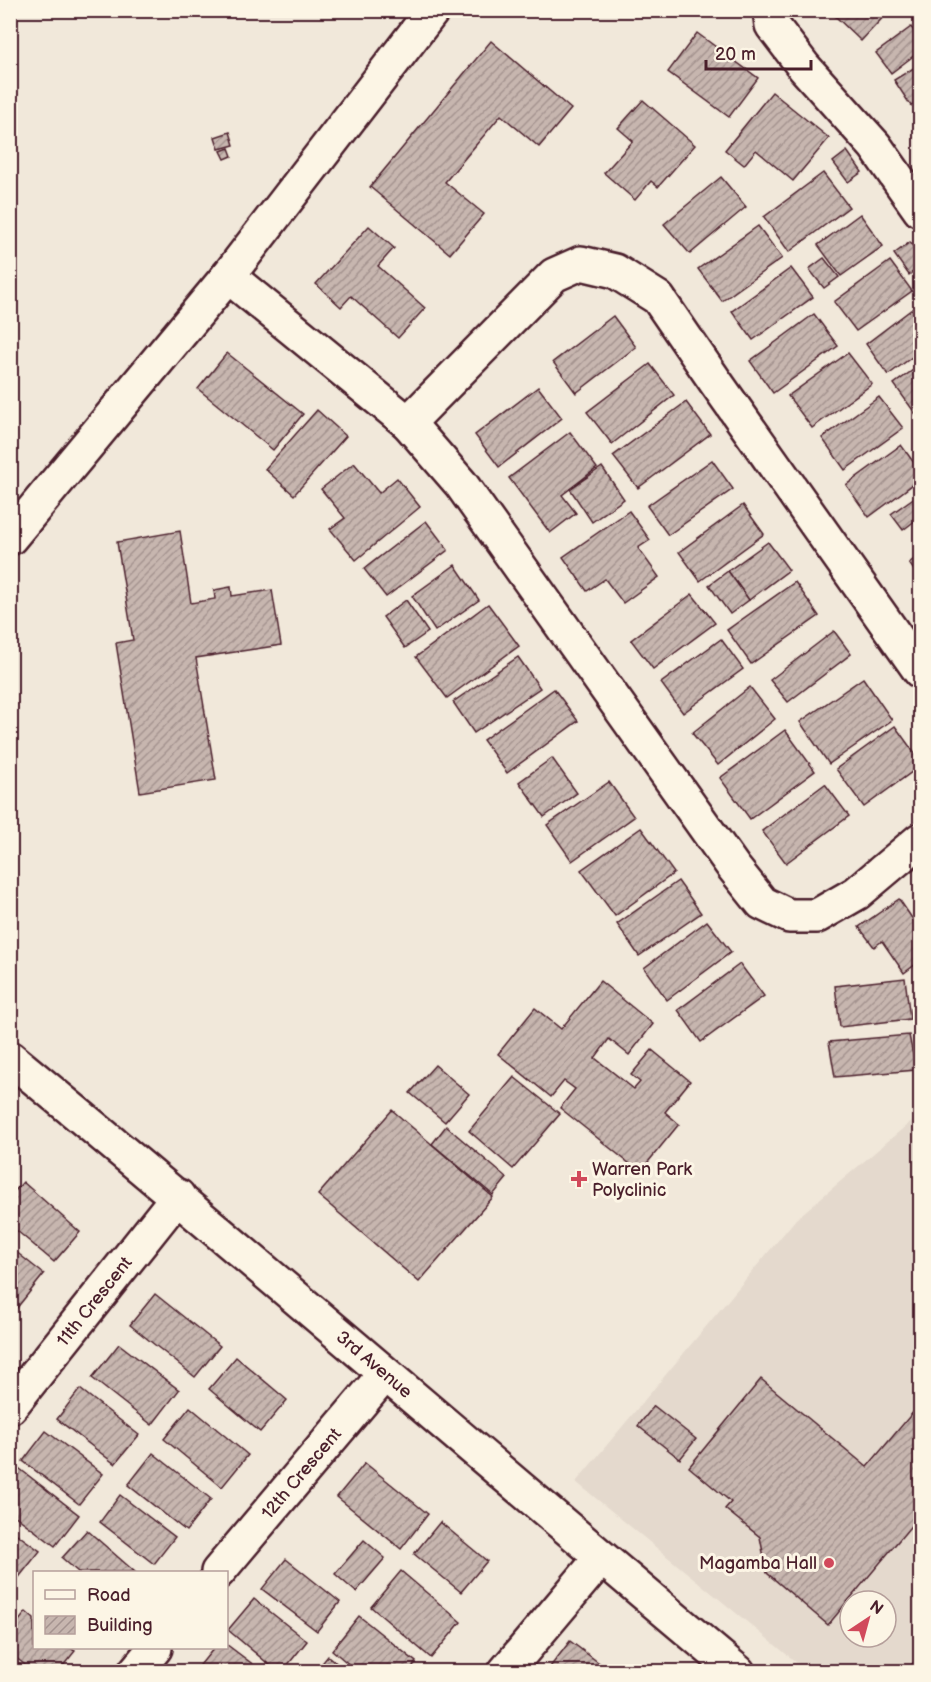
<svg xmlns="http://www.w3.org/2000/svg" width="931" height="1682" viewBox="0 0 931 1682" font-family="'Balsamiq Sans',sans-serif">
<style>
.built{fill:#e4d9cd;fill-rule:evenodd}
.building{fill:url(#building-hatch);stroke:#4a1f2b;stroke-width:1.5}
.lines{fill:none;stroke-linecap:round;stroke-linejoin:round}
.lane-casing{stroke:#4a1f2b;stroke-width:22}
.street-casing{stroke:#4a1f2b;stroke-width:38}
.lane{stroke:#fcf5e5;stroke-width:18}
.street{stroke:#fcf5e5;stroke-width:33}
.poi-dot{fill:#d1495b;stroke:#fcf5e5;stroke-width:2}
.labels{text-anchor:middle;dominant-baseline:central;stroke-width:6;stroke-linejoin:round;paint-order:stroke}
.poi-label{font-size:18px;fill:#4a1f2b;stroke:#fcf5e5;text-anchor:start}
.street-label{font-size:18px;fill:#4a1f2b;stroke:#fcf5e5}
</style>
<defs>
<pattern id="building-hatch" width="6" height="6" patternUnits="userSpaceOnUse" patternTransform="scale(1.5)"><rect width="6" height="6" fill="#c7b6af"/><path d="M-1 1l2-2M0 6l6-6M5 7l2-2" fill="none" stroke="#a4938f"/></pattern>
</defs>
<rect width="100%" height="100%" fill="#f1e8da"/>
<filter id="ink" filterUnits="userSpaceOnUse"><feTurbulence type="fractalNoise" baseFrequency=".0167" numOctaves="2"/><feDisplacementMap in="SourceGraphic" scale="12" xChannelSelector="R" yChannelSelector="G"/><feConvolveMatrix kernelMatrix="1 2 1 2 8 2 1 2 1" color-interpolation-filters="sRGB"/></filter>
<g filter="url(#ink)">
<path class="built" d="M920,1114v557h-113l-231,-189 220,-263zM850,1601h36v36h-36z"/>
<g class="building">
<path d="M841,10h49l-29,31 -26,-25z"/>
<path d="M911,27l9,12v12l-29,22 -15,-20z"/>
<path d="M697,33l61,45 -29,39 -61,-45z"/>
<path d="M491,41l80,68 -32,38 -38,-32 -56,67 39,32 -34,40 -80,-67z"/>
<path d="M920,64v36l-9,6 -17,-26z"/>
<path d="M772,92l57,46 -36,43 -37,-31 -12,15 -19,-15z"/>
<path d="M643,100l52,45 -37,42 -7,-6 -16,19 -31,-27 29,-32 -15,-13z"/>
<path d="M230,132l4,13 -15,4 -4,-12z"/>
<path d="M229,148l3,8 -7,3 -4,-8z"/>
<path d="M847,151l15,21 -14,10 -15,-20z"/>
<path d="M823,173l26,34 -60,45 -25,-35z"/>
<path d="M721,177l25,30 -56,47 -26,-30z"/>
<path d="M860,214l23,32 -42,30 -23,-31z"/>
<path d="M369,226l25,22 -16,18 47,42 -27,30 -47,-42 -10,11 -25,-23z"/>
<path d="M758,226l24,32 -60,43 -24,-32z"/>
<path d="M910,242l10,15v9l-11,9 -15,-21z"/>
<path d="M824,258l15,19 -15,11 -15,-19z"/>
<path d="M890,261l22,30 -56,40 -22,-29z"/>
<path d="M791,268l22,29 -60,43 -21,-29z"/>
<path d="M920,303v48l-32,24 -22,-31z"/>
<path d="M814,314l24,32 -65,47 -23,-32z"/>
<path d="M613,316l23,31 -60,46 -23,-31z"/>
<path d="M227,353l76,61 -30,36 -75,-61z"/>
<path d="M848,353l24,31 -60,44 -24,-32z"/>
<path d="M650,364l24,31 -62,49 -25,-32z"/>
<path d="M920,365v55l-26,-36z"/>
<path d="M538,387l24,31 -63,49 -24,-32z"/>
<path d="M879,397l24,31 -58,42 -23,-32z"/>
<path d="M686,402l24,32 -72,54 -25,-32z"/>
<path d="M317,410l29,26 -52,59 -29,-26z"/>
<path d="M570,432l27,36 -35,27 14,18 -26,20 -41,-55z"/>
<path d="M901,445l19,26v8l-51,38 -23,-32z"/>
<path d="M712,460l21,29 -65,46 -21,-29z"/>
<path d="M354,463l25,30 18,-15 23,29 -64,53 -26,-31 15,-11 -24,-29z"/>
<path d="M602,467l22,32 -32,23 -22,-33z"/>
<path d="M919,494l1,2v21l-17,13 -12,-16z"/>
<path d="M743,505l21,29 -64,47 -21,-29z"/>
<path d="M629,511l21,29 -12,8 21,29 -36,26 -18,-24 -18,12 -24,-34z"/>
<path d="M426,521l22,29 -62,47 -22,-28z"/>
<path d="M180,531l11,72 24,-4 -1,-9 17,-3 1,9 40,-6 9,55 -85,13 20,122 -76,12 -24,-149 17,-3 -16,-98z"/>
<path d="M768,542l21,28 -40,30 -21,-29z"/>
<path d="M920,555v24l-11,-16z"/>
<path d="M455,565l24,35 -44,31 -23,-35z"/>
<path d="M728,571l21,29 -19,14 -21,-29z"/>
<path d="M795,582l24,34 -68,48 -24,-34z"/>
<path d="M692,594l23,29 -62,46 -22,-29z"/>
<path d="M406,600l22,32 -23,16 -22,-31z"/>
<path d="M488,604l31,42 -72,52 -31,-41z"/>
<path d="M834,631l17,23 -63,48 -18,-22z"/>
<path d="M721,639l22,30 -60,44 -22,-30z"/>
<path d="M518,657l22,31 -66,45 -21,-31z"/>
<path d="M863,678l29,42 -63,44 -29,-42z"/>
<path d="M750,687l25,32 -57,46 -26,-32z"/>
<path d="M554,689l24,32 -71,52 -24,-33z"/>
<path d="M895,726l25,35v5l-56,41 -28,-38z"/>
<path d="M785,730l30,41 -65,48 -30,-41z"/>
<path d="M552,758l25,35 -33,24 -25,-35z"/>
<path d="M609,782l25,35 -62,44 -25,-36z"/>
<path d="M825,784l24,32 -63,47 -24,-32z"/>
<path d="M641,828l33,45 -59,43 -34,-46z"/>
<path d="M678,881l23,32 -62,43 -22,-32z"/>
<path d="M899,899l21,31v31l-16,12 -22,-32 -8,6 -15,-20z"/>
<path d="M707,921l24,31 -64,48 -23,-32z"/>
<path d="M740,964l24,32 -63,46 -23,-32z"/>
<path d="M905,978l5,41 -70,8 -5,-41z"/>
<path d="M600,981l53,43 -24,31 -20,-16 -14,19 39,31 6,-7 -9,-7 21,-25 38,31 -25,31 14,12 -39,48 -80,-64 15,-19 -11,-8 -13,16 -53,-43 37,-46 26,21z"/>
<path d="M909,1035l7,35 -81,7 -6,-35z"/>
<path d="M435,1065l34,29 -24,28 -35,-29z"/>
<path d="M514,1077l46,37 -47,55 -44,-38z"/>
<path d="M392,1110l101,87 -74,85 -101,-87z"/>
<path d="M446,1126l61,52 -14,17 -61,-51z"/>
<path d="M23,1182l57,50 -26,30 -44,-37v-29z"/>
<path d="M10,1247l34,27 -28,35 -6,-4z"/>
<path d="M155,1294l65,52 -25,31 -65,-52z"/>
<path d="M119,1344l60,46 -27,35 -60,-47z"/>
<path d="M236,1357l51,43 -27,32 -51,-43z"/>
<path d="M761,1379l106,88 53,-63v111l-92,110 -61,-52 -7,-36 -35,-28 6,-7 -42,-35z"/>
<path d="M80,1389l59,46 -24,29 -58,-45z"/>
<path d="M654,1406l42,33 -16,20 -42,-33z"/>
<path d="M190,1407l58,48 -26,32 -58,-48z"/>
<path d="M46,1431l57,43 -24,30 -56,-43z"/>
<path d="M153,1453l58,46 -25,32 -58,-46z"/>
<path d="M11,1462l68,53 -24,31 -45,-34z"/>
<path d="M365,1463l63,51 -27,35 -64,-52z"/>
<path d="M120,1495l55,42 -21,27 -54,-42z"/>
<path d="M440,1522l47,39 -26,31 -47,-38z"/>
<path d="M10,1529l30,22 -24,30 -6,-4z"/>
<path d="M87,1530l48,42h-57l-16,-14z"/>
<path d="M364,1540l21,18 -29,34 -21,-18z"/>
<path d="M286,1559l54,43 -23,29 -55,-42z"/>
<path d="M401,1571l60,51 -30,36 -60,-51z"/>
<path d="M254,1599l53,42 -25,31h-4l-50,-42z"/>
<path d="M26,1612l8,7v29h36l5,3 -17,21h-24l-24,-19v-21z"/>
<path d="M359,1616l57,46 -7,10h-51l-26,-22z"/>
<path d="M570,1641l41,31 -64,-1z"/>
<path d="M226,1644l37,28 -67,-2 18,-22h12z"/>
<path d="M328,1656l19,16h-32z"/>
</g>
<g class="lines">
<defs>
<path id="lane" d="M920,1672v-1"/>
<g id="street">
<path d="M770,10l2,15 32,42 71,79 45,64"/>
<path d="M228,276l180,147 53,61 273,384 28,35 27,13h28l40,-23 63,-53"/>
<path d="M408,423l146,-148 27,-12 34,8 43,27 57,83 205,290"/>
<path d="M10,538l218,-262 205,-266"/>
<path id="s1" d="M10,1058c245,202 484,410 728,614"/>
<path id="s2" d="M10,1407l168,-211"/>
<path id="s3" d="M218,1572l167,-198"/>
<path d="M135,1672l20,-24"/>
<path d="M505,1672l96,-114"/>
</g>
</defs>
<use href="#lane" class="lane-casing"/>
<use href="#street" class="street-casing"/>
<use href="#lane" class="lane"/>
<use href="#street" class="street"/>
</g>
</g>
<g class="poi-dot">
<path d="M576 1170h6v6h6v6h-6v6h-6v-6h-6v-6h6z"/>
<circle cx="829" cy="1563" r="6"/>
</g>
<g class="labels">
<g class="poi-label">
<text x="592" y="1169">Warren Park<tspan x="592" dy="21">Polyclinic</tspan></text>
<text x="817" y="1563" text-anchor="end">Magamba Hall</text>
</g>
<g class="street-label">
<text stroke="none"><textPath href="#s2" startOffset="135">11th Crescent</textPath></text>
<text stroke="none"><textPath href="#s1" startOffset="476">3rd Avenue</textPath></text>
<text stroke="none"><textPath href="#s3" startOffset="129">12th Crescent</textPath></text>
</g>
</g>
<rect width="931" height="1682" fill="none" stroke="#fcf5e5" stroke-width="36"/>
<rect x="18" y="18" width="895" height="1646" fill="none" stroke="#4a1f2b" stroke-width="2" filter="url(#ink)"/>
<rect x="33" y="1571" width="195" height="78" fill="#fcf5e5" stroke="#b59f9b" stroke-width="1.5"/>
<rect x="45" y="1590" width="30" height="9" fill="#fcf5e5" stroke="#b59f9b" stroke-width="1.5"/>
<text x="87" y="1601" font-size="18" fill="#4a1f2b">Road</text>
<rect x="45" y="1616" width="30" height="18" fill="url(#building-hatch)" stroke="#b59f9b" stroke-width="1.5"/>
<text x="87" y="1631" font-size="18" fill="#4a1f2b">Building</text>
<g transform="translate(868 1619) rotate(36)"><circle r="28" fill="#fcf5e5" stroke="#b59f9b" stroke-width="1.5"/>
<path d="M0-4.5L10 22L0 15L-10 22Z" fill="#d1495b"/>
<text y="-9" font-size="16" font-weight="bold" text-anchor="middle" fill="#4a1f2b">N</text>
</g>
<path d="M706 60v9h105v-9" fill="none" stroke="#4a1f2b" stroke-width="3"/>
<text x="715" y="60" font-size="18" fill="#4a1f2b" stroke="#fcf5e5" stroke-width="4.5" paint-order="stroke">20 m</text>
</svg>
